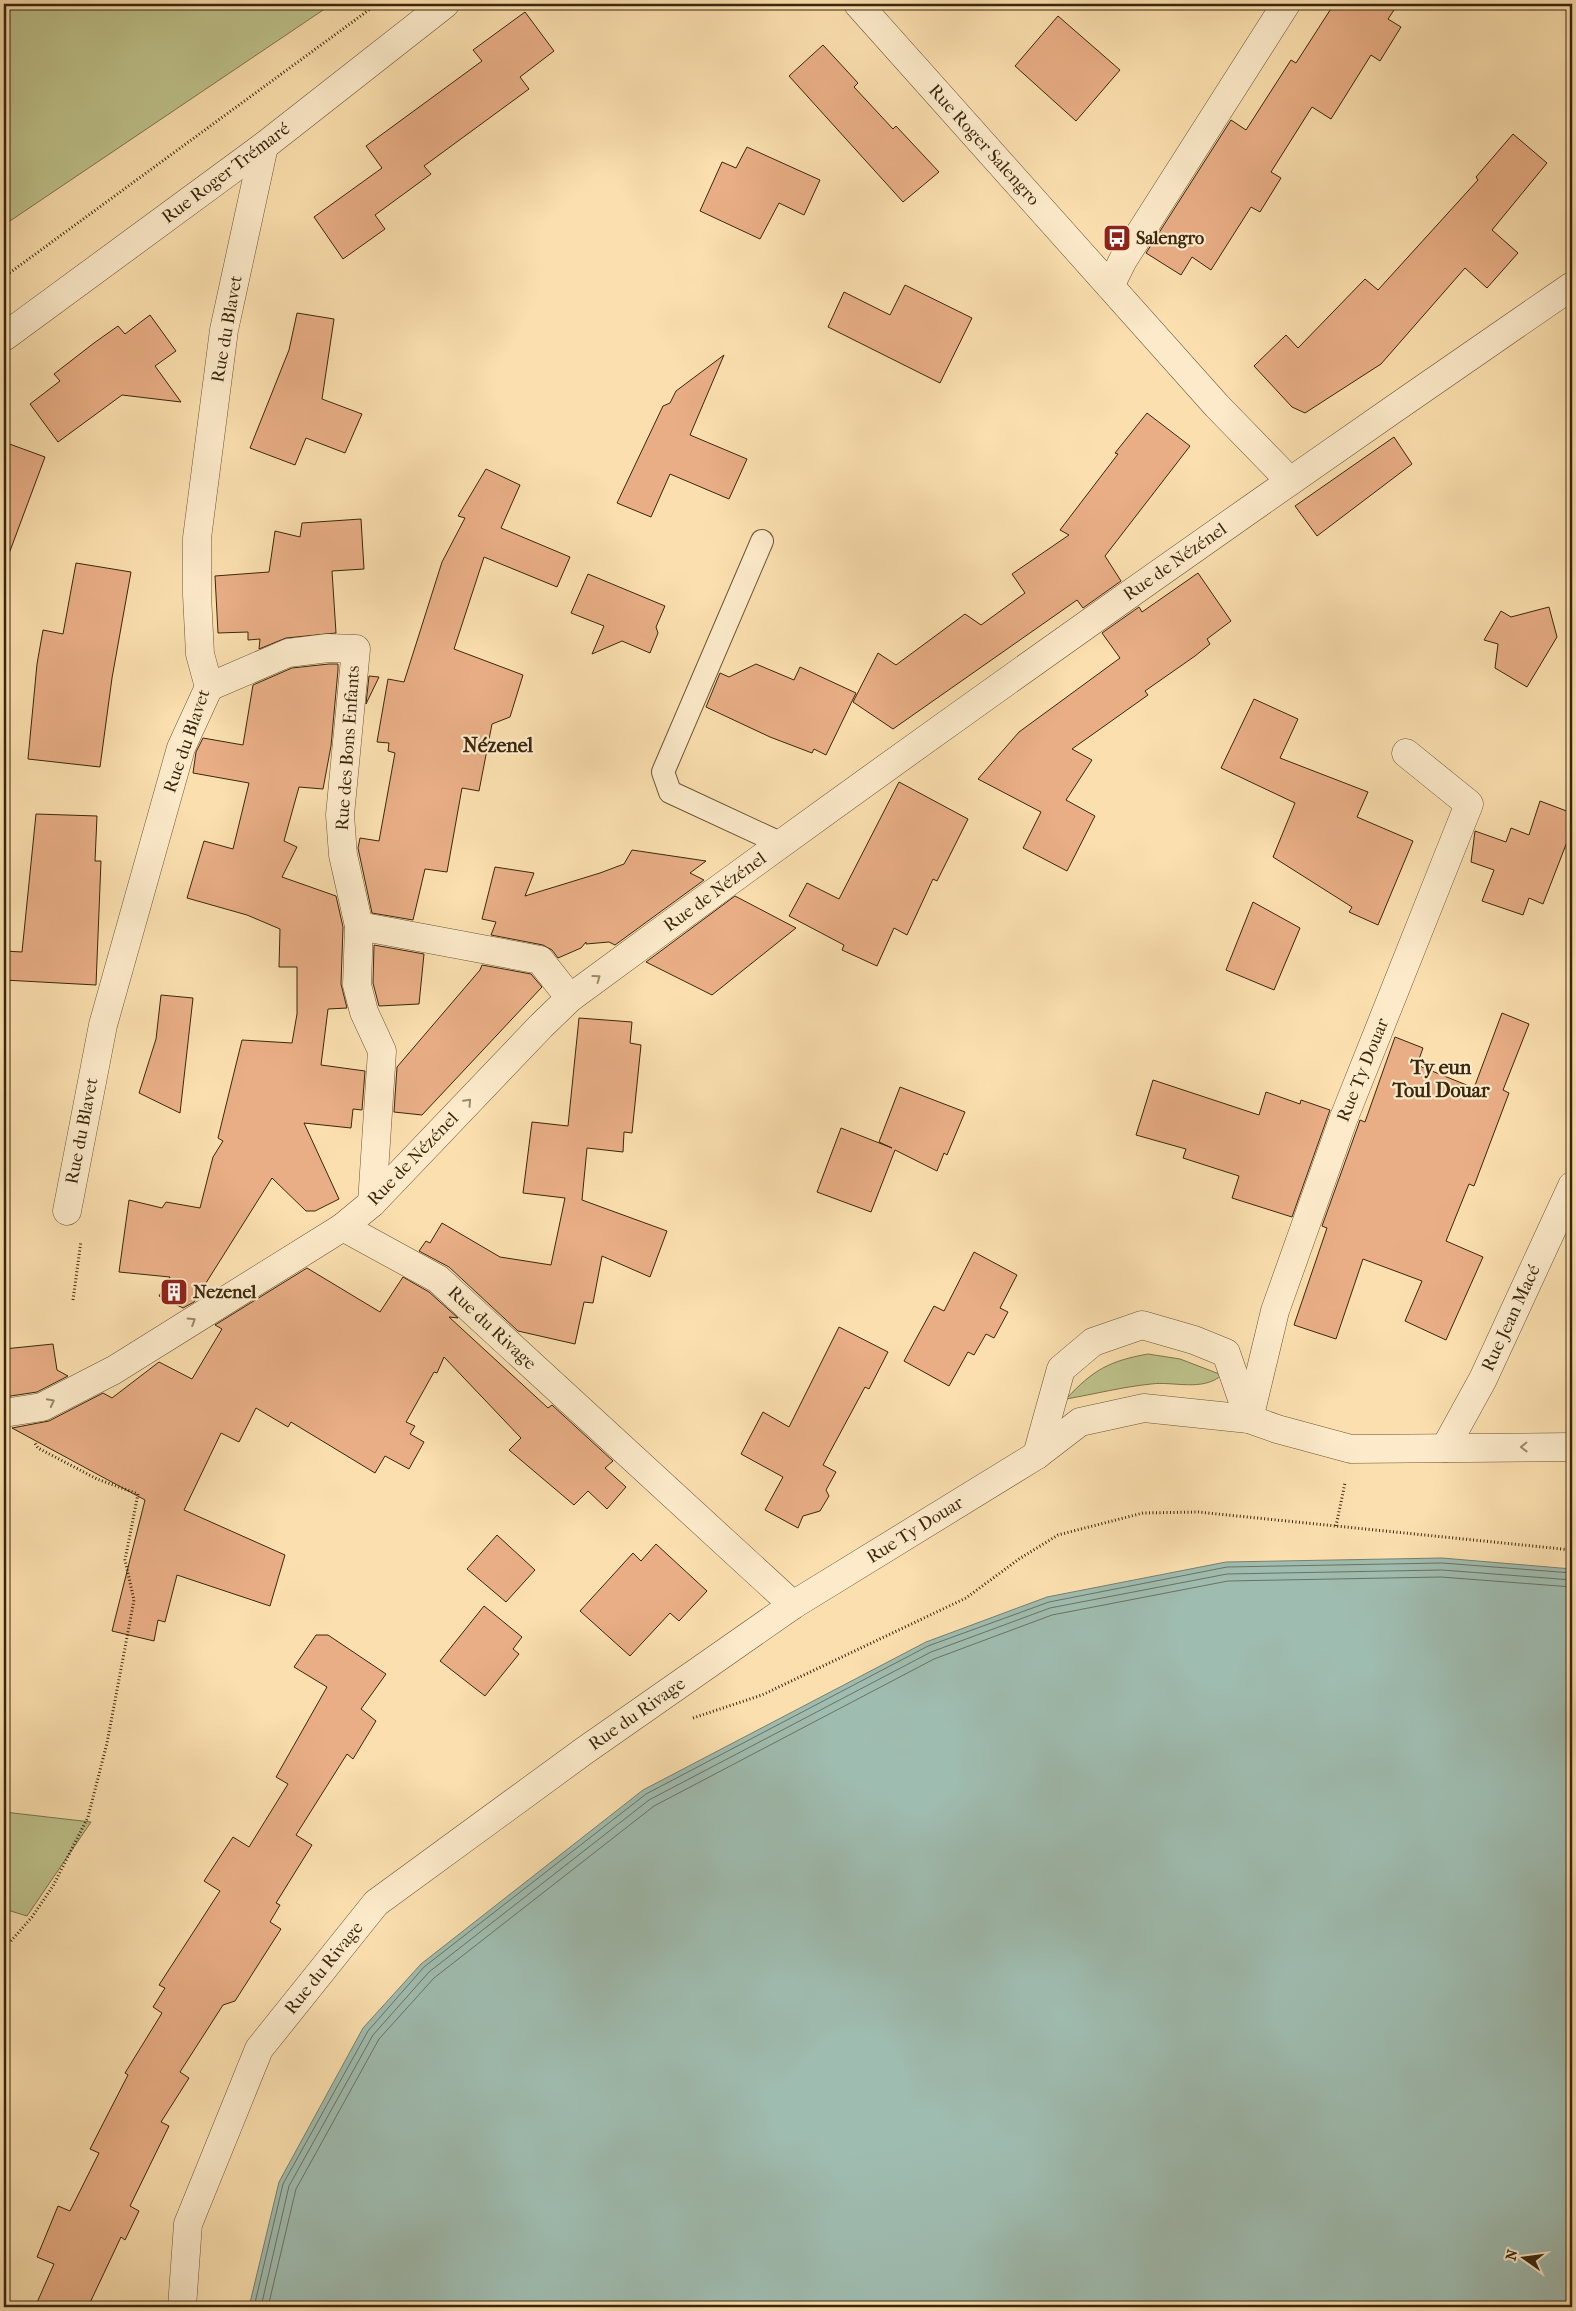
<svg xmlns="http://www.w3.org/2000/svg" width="1576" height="2311" viewBox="0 0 1576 2311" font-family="'IM FELL French Canon',serif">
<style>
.green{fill:#bec28b;stroke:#7c744c}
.water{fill:#9fbcb0;stroke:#76806f}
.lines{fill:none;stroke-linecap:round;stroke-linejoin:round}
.shore{stroke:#6c725f;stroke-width:1}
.building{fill:#e9ae86;stroke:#39270e}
.service-casing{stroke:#6a5536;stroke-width:24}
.minor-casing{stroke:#6a5536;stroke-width:29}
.tertiary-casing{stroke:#6a5536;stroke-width:29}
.path{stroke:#39270e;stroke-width:3;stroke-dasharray:1 2.5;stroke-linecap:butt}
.service{stroke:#fceaca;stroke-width:22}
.minor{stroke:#fceaca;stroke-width:28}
.tertiary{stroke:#fceaca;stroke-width:28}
.oneway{stroke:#9a886c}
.labels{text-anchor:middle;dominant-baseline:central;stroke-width:4.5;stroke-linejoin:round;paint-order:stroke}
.street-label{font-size:18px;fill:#39270e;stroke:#fceaca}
.poi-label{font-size:18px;font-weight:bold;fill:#39270e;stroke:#fceaca;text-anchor:start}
.quarter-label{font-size:20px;font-weight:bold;fill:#39270e;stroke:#fceaca}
</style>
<rect width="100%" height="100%" fill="#fbdfae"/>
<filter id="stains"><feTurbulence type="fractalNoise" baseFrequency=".004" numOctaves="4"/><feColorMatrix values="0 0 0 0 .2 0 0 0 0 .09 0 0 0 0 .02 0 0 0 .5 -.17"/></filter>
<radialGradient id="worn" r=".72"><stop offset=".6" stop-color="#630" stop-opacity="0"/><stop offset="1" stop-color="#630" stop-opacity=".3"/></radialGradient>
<g class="green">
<path d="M4,4h328l-328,221z"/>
<path d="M1148,1354l32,5 42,16c-20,17 -48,6 -71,9 -29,3 -56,10 -85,15 27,-29 43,-38 82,-45z"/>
<path d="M4,1812l87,10 -64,94 -23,-7z"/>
</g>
<path class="water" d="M1442,1558l130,11v738h-1323l30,-125 84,-154 58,-64 222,-174 283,-148 121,-45 179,-35z"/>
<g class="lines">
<g class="shore">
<path d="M254,2307l29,-123 85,-153 56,-64 222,-173 282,-148 121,-44 178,-35 215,-4 130,10"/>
<path d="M261,2307l28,-121 84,-151 56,-63 220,-172 282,-148 119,-44 177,-34 215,-4 130,10"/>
<path d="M268,2307l28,-118 83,-150 55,-61 220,-172 280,-147 118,-44 176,-34 213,-4 131,10"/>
</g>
</g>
<g class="building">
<path d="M1334,4h64l-10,15 13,8 -21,34 -9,-6 -40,64 -19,-12 -41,65 10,6 -21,34 -9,-5 -40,63 -19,-13 -11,18 -35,-22 85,-133 15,10 45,-70 5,3z"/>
<path d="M525,12l29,39 -34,26 9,12 -105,77 7,8 -56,41 10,14 -42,30 -29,-42 68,-49 -16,-22 116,-85 -9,-11z"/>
<path d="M1058,16l62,54 -44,51 -61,-55z"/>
<path d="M823,45l35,38 -4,4 39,42 3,-3 43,46 -36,30 -114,-126z"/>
<path d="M1513,134l34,29 -55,67 26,23 -31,35 -22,-20 -84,96 -76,49 -13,-6 -38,-41 32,-31 12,13 67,-69 13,11 100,-110 -2,-3z"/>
<path d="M747,147l73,33 -16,35 -25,-12 -19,36 -60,-28 22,-49 14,6z"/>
<path d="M905,285l67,33 -32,65 -112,-56 16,-35 46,23z"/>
<path d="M297,313l37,6 -12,80 40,15 -17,39 -39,-15 -11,27 -45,-17 39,-98z"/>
<path d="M150,315l26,36 -21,15 26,36 -59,-7 -64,47 -28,-38 30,-23 -6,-7 40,-31 24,-17 7,8z"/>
<path d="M724,355l-34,80 57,24 -18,40 -59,-25 -19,43 -34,-14 46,-97 7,-3 6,-12z"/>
<path d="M1147,413l43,33 -85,110 16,25 -38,27 -6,-8 -184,129 -40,-27 25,-49 18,12 69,-51 16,11 44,-32 -13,-19 57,-39 -9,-5 58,-76 -3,-1z"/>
<path d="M1394,437l18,27 -95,72 -22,-30z"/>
<path d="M4,442l41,15 -38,102 -3,-1z"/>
<path d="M486,469l34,16 -19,43 69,29 -13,30 -73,-30 -30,92 69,26 -13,42 -18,7 -13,67 -17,-3 -15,84 -22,-3 -12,51 -41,-7 -14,-65 2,-10 19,3 16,-88 -7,-2 1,-8 -12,-1 11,-63 16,3 38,-120 23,-44 -7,-2z"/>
<path d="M361,519l3,50 -32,2 4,62 -50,5 -27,11 1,-10 -12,1v-8l-30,1 -3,-57 54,-4 6,-41 25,6 2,-14z"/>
<path d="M76,563l55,9 -19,106 -12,89 -72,-8 9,-95 6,-34 20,4z"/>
<path d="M1198,573l33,48 -24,18 3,5 -15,12 -50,35 3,4 -76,54 20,11 -26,40 29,16 -28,55 -44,-23 18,-36 -63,-33 41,-47 101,-74 -18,-25 37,-26 3,5z"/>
<path d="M588,574l77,32 -9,21 2,6 -8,20 -28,-12 -30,13 12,-28 -33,-13z"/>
<path d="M1549,607l8,30 -30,50 -32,-19 3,-24 -14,-4 17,-29 10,6z"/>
<path d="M329,664h9v6l-7,76 -8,43 -24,-2 -15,54 13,6 -15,30 54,19 7,31 -2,57 6,24 -19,1 -7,56 44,6 -3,39 -9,-1 -2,19 -47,-5 35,76 -24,12h-9l-34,-33 -78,124 -11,6 -24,-12 11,-19 -51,-5 10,-72 33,8 4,-6 34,6 13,-51 10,-16 -5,-3 24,-98 50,3 5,-29v-47h-18l1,-38 -33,-14 -60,-17 17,-57 29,8 16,-66 -56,-10 3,-21 7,-14 40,7 10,-60 39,-17z"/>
<path d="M756,664l38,16 6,-13 56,26 -30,62 -12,-6 -2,4 -42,-16 -64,-30 14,-34 9,4z"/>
<path d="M369,676l10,1 -13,27z"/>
<path d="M1254,699l44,20 -18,39 88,34 -11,25 56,24 -35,84 -29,-13 3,-5 -79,-50 22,-54 -74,-35z"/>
<path d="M899,782l69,37 -31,62 -4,-2 -26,56 -13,-7 -17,38 -35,-16 2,-5 -55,-29 18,-33 32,16z"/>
<path d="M1540,801l32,12v16l-29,75 -14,-6 -6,17 -41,-14 12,-31 -23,-8 4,-31 31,11 5,-14 18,7z"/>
<path d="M36,814l61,2 -2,45h6l-5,124 -92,-5v-29l18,1z"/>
<path d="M632,850l74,11 -16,12 14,7 -89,65 -6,-3 -23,2v-2l-5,6 -23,10 -6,-8 -9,-5 -52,-10 5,-13 -14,-3 13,-52 39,6 -9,23 75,-23 24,-9z"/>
<path d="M735,896l61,32 -84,67 -66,-33z"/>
<path d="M1253,902l47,26 -26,62 -48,-20z"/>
<path d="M374,945l50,9 -5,50 -40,2 -6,-23z"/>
<path d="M482,965l49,9 11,13 -120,128 -28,-3 3,-45 83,-97z"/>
<path d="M161,995l32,3 -13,115 -41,-20 17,-54z"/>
<path d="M1502,1013l27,11 -26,66 6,3 -35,93 -5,-2 -23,57 37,16 -37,83 -41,-19 17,-40 -59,-22 -27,80 -42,-14 33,-97 -5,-2 36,-100 2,-6 5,2 30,-85 28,11 -6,17 57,23z"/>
<path d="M579,1018l53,4 -2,21 11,2 -9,88 -8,-1 -1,20 -36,-4 -5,52 85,31 -17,46 -48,-21 -9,47 -9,-1 -9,42 -57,-13 -69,-64 -30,-16 7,-10 4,2 12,-20 58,34 51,8 14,-67 -42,-5 9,-71 36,4z"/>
<path d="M1153,1080l106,35 7,-23 34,12 1,-4 29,10 -38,107 -60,-19 7,-22 -56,-18 3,-9 -50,-14z"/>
<path d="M900,1087l65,25 -18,43 -3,-2 -7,18 -42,-21 -24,62 -54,-20 24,-64 51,20 -13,-6z"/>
<path d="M974,1252l43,23 -17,33 8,4 -14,26 -8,-4 -12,21 -6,-3 -19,34 -45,-25 30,-55 10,5z"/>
<path d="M307,1268l73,44 23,-35 26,15 29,26 -9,-1 99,91 4,-3 61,56 -8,7 21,19 -19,22 -19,-18 -14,14 -65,-55 12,-12 -77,-81 -7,16 -3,-1 -28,50 9,4 -5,8 14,8 -15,27 -24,-13 -10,17 -84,-51 -3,5 -32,-19 -17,34 -18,-9 -37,77 101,45 -15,51 -93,-31 -12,47 -7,-2 -4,21 -42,-10 33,-131 -133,-72 37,-7 54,-28 9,5 47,-36 33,17 30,-50 -7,-4z"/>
<path d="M839,1327l49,25 -19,37 -4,-2 -42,78 13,7 -10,18 3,6 -9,15 -17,5 -5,12 -33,-18 18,-33 -42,-23 22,-42 26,15z"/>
<path d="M53,1344l4,26 11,6 -31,16 -33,5v-48z"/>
<path d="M497,1535l38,35 -29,32 -39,-33z"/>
<path d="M656,1544l51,47 -28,30 -9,-8 -40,43 -50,-45 53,-58 8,8z"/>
<path d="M484,1606l38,31 -9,12 6,5 -34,42 -45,-35z"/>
<path d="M316,1635h12l58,39 -25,35 15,12 -23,38 -6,-5 -51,81 16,10 -36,58 4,2 -10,17 11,7 -46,72 -12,4 -43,67 9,6 -28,44 8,4 -39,80 9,5 -14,29 -4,-3 -33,70h-53l19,-43 -17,-7 21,-51 12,5 29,-58 -9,-4 38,-74 -3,-2 37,-60 -9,-6 12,-19 -6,-3 61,-94 -16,-10 29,-44 16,10 39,-63 -12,-7 51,-90 -33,-20z"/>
</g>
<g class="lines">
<defs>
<path id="service" d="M762,541l-99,231 7,20 112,52"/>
<g id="minor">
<path d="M858,4l359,402 73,75"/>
<path d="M1110,286l13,-26 163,-256"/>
<path d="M209,687l79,-34 40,-5 28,1 -16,166 3,40 16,71 -2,59 7,27 18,39 -10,152"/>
<path d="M359,926l181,34 30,38"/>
<path d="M67,1211l36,-186 78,-277 28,-61 -9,-33 -3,-59v-57l27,-208 40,-184"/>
<path d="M343,1227l95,52 355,326"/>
<path d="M4,1413l38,-6 72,-37 229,-143 29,-24 169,-177 29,-28c330,-243 664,-480 1002,-712"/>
<path d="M1249,1419l26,-108 68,-191 126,-316 -63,-51"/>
<path d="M1445,1448l38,-69 89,-193"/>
<path d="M1037,1455l24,-86 32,-27 49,-17 52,15 32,13 23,66"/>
<path d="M182,2307l6,-83 71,-175 117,-146 208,-152 209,-146 244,-150 43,-33 64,-14 105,11 28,10 74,20 221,-2"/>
</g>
<path id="tertiary" d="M4,337l260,-191 181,-142"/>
</defs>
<use href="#service" class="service-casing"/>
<use href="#minor" class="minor-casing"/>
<use href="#tertiary" class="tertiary-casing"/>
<g class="path">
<path d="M4,277l373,-273"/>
<path d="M73,1300l8,-59"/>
<path d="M1336,1526l9,-43"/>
<path d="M693,1718l69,-23 204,-97 53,-39 39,-24 85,-22 55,-1 374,38"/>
<path d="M4,1949l28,-32 21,-31 35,-69 19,-74 27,-143 -9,-40 13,-66 -41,-15 -59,-31 -4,-6"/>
</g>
<use href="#service" class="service"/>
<use href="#minor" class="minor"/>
<use href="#tertiary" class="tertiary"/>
</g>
<defs><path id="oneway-chevron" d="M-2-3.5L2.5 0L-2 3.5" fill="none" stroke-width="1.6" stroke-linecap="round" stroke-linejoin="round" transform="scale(1.25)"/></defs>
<g class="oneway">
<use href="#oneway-chevron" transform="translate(597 978) rotate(-36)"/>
<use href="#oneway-chevron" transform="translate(468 1102) rotate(-47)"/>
<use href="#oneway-chevron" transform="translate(192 1321) rotate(-32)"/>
<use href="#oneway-chevron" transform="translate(51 1402) rotate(-27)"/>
<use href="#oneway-chevron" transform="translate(1524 1447) rotate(179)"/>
</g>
<defs>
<symbol id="bus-square" viewBox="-11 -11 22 22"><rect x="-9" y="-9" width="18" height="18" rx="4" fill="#8f2418" stroke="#fceaca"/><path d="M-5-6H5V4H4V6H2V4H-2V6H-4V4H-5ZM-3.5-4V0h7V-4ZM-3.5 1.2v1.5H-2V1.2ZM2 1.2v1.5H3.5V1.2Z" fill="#fff"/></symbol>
<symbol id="building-square" viewBox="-11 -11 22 22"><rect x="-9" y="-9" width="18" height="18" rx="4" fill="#8f2418" stroke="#fceaca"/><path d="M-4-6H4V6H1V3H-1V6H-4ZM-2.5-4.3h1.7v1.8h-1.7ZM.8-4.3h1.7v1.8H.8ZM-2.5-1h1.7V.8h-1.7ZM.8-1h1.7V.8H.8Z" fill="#fff"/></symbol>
</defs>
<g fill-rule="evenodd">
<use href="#bus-square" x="1101" y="222" width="32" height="32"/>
<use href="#building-square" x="158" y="1276" width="32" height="32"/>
</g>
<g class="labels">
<g class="street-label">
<text transform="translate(984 145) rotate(48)">Rue Roger Salengro</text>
<text transform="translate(226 173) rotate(-37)">Rue Roger Trémaré</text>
<text transform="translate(227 329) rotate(-80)">Rue du Blavet</text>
<text transform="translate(1175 562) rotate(-35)">Rue de Nézénel</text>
<text transform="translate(187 741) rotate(-71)">Rue du Blavet</text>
<text transform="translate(348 748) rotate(-86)">Rue des Bons Enfants</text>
<text transform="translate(715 892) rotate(-36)">Rue de Nézénel</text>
<text transform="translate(1363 1070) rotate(-68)">Rue Ty Douar</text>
<text transform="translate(82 1131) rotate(-79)">Rue du Blavet</text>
<text transform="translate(413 1159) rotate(-46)">Rue de Nézénel</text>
<text transform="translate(1511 1318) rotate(-65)">Rue Jean Macé</text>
<text transform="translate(492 1328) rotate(43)">Rue du Rivage</text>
<text transform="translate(915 1530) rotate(-32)">Rue Ty Douar</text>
<text transform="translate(637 1714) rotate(-35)">Rue du Rivage</text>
<text transform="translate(324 1968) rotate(-51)">Rue du Rivage</text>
</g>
<g class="poi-label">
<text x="1136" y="238">Salengro</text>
<text x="193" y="1292">Nezenel</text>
</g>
<g class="quarter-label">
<text x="498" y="745">Nézenel</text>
<text x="1441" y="1067">Ty eun<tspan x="1441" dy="23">Toul Douar</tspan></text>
</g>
</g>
<rect width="1576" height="2311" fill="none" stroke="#fbdfae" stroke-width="20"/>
<rect x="5" y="5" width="1566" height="2301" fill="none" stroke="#39270e" stroke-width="2.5"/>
<rect x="10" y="10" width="1556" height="2291" fill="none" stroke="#39270e"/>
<g transform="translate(1524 2258) rotate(284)" stroke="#fceaca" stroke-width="4" paint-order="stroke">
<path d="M0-4L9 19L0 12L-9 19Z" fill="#39270e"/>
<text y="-8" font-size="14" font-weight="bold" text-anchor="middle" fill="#39270e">N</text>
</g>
<rect width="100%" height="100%" filter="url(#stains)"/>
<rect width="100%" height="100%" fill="url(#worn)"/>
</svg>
